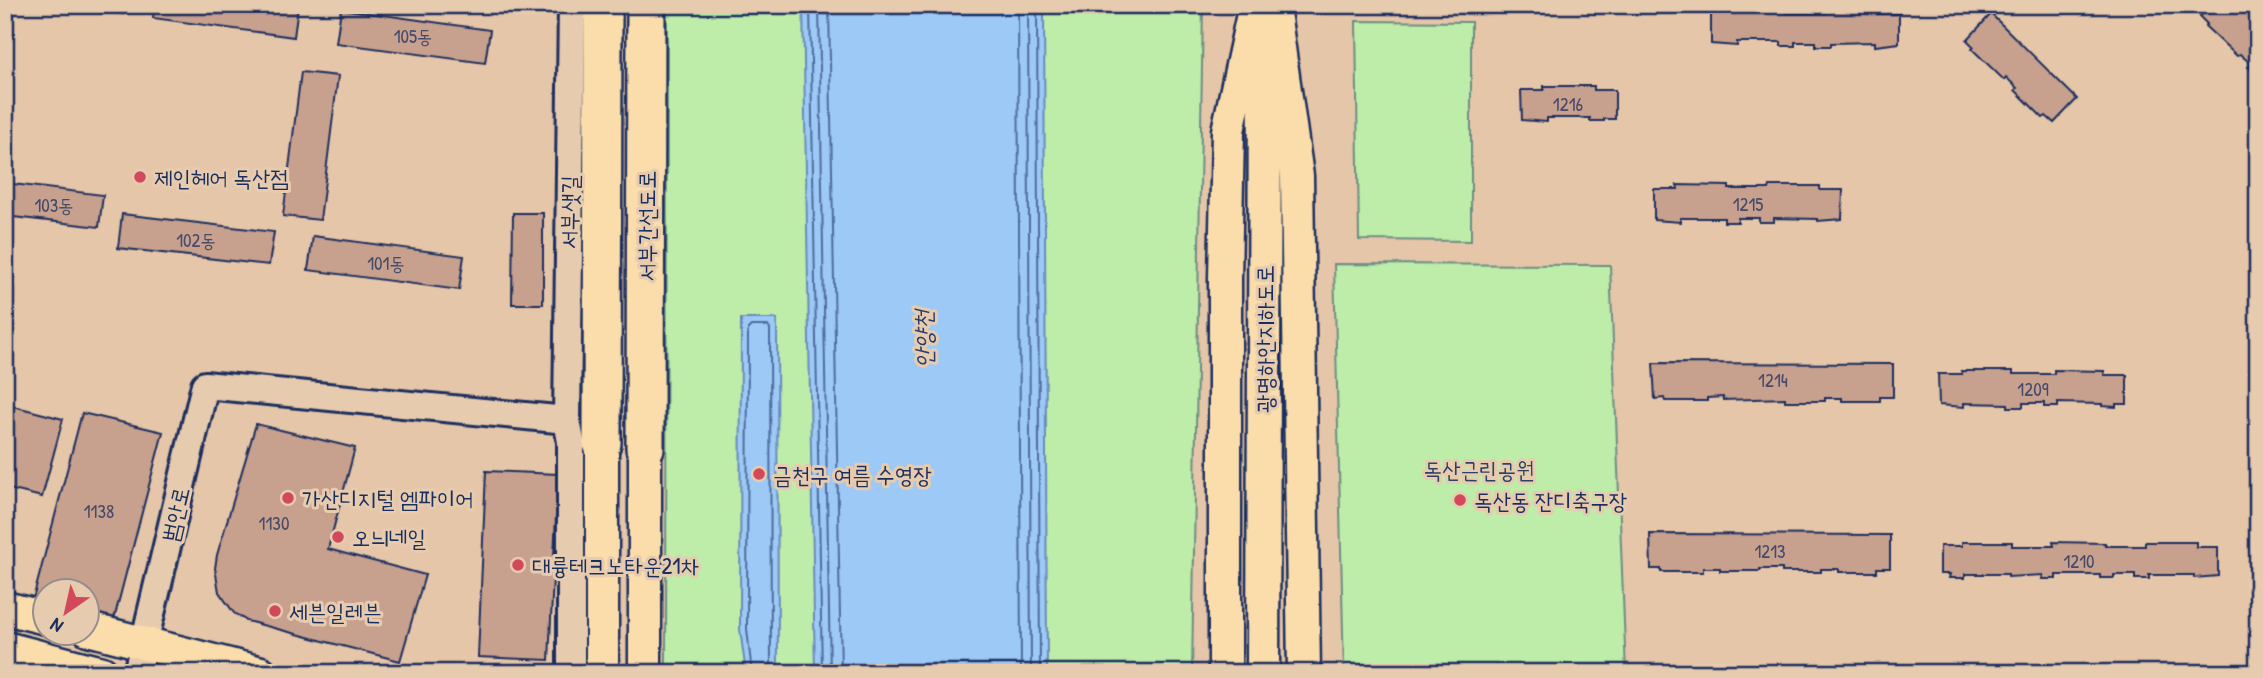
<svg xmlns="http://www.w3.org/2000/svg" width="2263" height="678" viewBox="0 0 2263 678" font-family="'Patrick Hand','Poor Story',sans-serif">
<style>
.green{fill:#beeca9;stroke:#6c8e84;stroke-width:2}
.water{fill:#9dc9f7;stroke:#698bba;stroke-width:2}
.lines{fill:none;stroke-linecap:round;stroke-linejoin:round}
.shore{stroke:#4f6d9b;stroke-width:2}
.building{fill:#c8a08e;stroke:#1b2f5e;stroke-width:2}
.minor-casing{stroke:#1b2f5e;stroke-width:32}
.major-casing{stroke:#1b2f5e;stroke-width:37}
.highway-casing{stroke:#1b2f5e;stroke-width:42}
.minor{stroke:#e7cbae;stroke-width:26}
.major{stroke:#faddab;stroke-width:32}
.highway{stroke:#faddab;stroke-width:37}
.poi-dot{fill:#d1495b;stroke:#e7cbae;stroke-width:2.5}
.labels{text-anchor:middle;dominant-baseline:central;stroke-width:6;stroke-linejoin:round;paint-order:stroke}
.number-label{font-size:19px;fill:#464b6a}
.poi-label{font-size:23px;fill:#1b2f5e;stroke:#e7cbae;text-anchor:start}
.street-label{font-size:23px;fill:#1b2f5e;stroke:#e7cbae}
.park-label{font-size:23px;fill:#2b4266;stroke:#e7cbae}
.water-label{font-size:24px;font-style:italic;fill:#283e6d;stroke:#e7cbae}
</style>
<rect width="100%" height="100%" fill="#e6c6a9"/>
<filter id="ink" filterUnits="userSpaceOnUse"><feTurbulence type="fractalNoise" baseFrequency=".0143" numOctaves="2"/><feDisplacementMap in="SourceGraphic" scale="14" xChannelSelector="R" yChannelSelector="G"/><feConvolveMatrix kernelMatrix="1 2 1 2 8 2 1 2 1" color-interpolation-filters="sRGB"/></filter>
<g filter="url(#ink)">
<g class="green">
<path d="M667,5h536l-11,668h-526z"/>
<path d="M1356,21l115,1v219l-112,-1z"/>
<path d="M1334,264l276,1 16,408h-282z"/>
</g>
<g class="water">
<path d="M803,5h241l3,668h-232z"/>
<path d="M741,319h36l1,354h-32l-6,-44z"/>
</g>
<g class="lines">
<g class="shore">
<path d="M810,5l12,668"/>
<path d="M819,5l11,668"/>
<path d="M829,5l12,668"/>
<path d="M1018,5l3,668"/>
<path d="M1028,5l3,668"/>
<path d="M1037,5l3,668"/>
<path d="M752,673l-5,-44 1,-300 3,-3h17l2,3 1,344"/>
</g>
</g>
<g class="building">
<path d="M60,5h64l-1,9z"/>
<path d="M154,5h141l3,1 -4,31 -141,-19z"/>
<path d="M1492,5h50v8z"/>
<path d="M2211,5h28l19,18v53l-10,-9 3,-3 -11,-10 -3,2 -32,-30 2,-2 -7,-7z"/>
<path d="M341,9l149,21 -5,33 -149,-20z"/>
<path d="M1734,10h52v3h40l1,-3h50v4h22v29l-24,3v-4l-44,1v3h-15v-4h-21v4h-14v-4h-44v4l-26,-2v-31h24z"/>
<path d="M1991,14l86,85 -23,24 -8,-7 -3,2 -28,-28 2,-2 -11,-11 -2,3 -32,-31 2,-2 -7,-7z"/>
<path d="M301,72l37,4 -18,144 -37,-4z"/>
<path d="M1544,86h50v4h21v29h-11v2h-14v-3h-43v4l-25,-2 -1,-30h23z"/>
<path d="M5,183l98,12 -4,32 -94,-11z"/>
<path d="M1677,185l52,1v3h40l1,-3h50v4h23l-1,29 -24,2v-2l-44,-1v4h-15v-4h-21v4h-14v-4h-44v4l-26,-2v-31h24z"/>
<path d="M513,213h30v91h-31z"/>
<path d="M122,214l152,18 -5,33 -151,-17z"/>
<path d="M313,236l151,20 -5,34 -151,-20z"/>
<path d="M1653,363l240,1v33h-13v4h-38v-3h-17v3h-40v-3l-62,2v-3l-16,1v3h-42l-1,-3 -9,1z"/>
<path d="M2054,370l50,1v4h23v29h-11v3l-14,-1v-2l-44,-1v4h-14v-4h-21v4h-15v-3l-44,-1v4l-25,-2 -1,-31h24l-1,-3h52v3h41z"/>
<path d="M5,404l58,15 -21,78 -37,-9z"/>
<path d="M82,413l81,19 -50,191 -25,-6v-27h-42v17l-14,-4z"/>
<path d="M256,424l99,24 -27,101 97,26 -25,86 -153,-40 -13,-8 -15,-21 -4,-24 2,-13z"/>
<path d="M486,471l72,3 -9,186 -71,-3z"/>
<path d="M1650,534l240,1v33h-13v4h-38v-3h-18v3h-39v-3h-22v2h-40v-3h-17v4h-42v-3h-10z"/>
<path d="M1962,542h50v4h42l-1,-4 52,1v3h40v-4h51v5h22v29l-24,2v-3h-45v4h-14v-4h-21v3h-14v-3h-44v4h-14l1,-4 -35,2v-3h-43v4h-16l1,-4h-10v-28h22z"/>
</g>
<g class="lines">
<defs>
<g id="minor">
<path d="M137,673l68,-288 362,35"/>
<path d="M571,673v-231l-4,-22 5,-415"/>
</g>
<g id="major">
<path d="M1273,5l24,171 7,497"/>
<path d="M602,443v230"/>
<path d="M645,448v225"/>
<path d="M5,608l41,10"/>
<path d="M88,629l173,44"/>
<path d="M5,648l97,25"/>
<path d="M1225,673v-394l3,-148 27,-126"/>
<path d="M1263,673l2,-617"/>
</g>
<g id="highway">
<path d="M602,443l1,-438"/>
<path d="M645,448l1,-443"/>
</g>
</defs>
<use href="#minor" class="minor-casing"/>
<use href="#major" class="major-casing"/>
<use href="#highway" class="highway-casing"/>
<use href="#minor" class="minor"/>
<use href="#major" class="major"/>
<use href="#highway" class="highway"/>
</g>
</g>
<g class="poi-dot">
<circle cx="140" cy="177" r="7"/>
<circle cx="759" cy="474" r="7"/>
<circle cx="288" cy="498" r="7"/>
<circle cx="1460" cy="500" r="7"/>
<circle cx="338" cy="537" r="7"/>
<circle cx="518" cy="565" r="7"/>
<circle cx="275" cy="611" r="7"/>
</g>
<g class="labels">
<g class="number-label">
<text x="413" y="36">105동</text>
<text x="1568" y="104">1216</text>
<text x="1748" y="204">1215</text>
<text x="54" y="205">103동</text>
<text x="196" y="240">102동</text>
<text x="386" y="263">101동</text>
<text x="1773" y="380">1214</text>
<text x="2033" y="389">1209</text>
<text x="99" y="511">1138</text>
<text x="274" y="523">1130</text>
<text x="1770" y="551">1213</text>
<text x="2079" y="561">1210</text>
</g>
<g class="poi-label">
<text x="154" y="177">제인헤어 독산점</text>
<text x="773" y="474">금천구 여름 수영장</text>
<text x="302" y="498">가산디지털 엠파이어</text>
<text x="1474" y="500">독산동 잔디축구장</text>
<text x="352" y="537">오늬네일</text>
<text x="532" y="565">대륭테크노타운21차</text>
<text x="289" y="611">세븐일레븐</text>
</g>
<g class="street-label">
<text transform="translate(569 212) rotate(-89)">서부샛길</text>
<text transform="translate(646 226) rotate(-90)">서부간선도로</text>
<text transform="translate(1264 339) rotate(-90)">광명하안지하도로</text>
<text transform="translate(175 514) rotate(-77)">범안로</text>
</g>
<g class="park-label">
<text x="1479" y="469">독산근린공원</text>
</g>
<g class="water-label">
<text transform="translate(923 339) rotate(-91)">안양천</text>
</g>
</g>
<rect width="2263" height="678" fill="none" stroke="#e7cbae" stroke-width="28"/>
<rect x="14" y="14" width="2235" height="650" fill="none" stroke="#1b2f5e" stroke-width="2.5" filter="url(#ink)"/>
<g transform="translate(66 612) rotate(214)"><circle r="33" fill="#e7cbae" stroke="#958d8e" stroke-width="2"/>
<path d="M0-5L12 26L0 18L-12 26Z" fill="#d1495b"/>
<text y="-10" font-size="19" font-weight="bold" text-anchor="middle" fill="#1b2f5e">N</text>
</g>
</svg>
